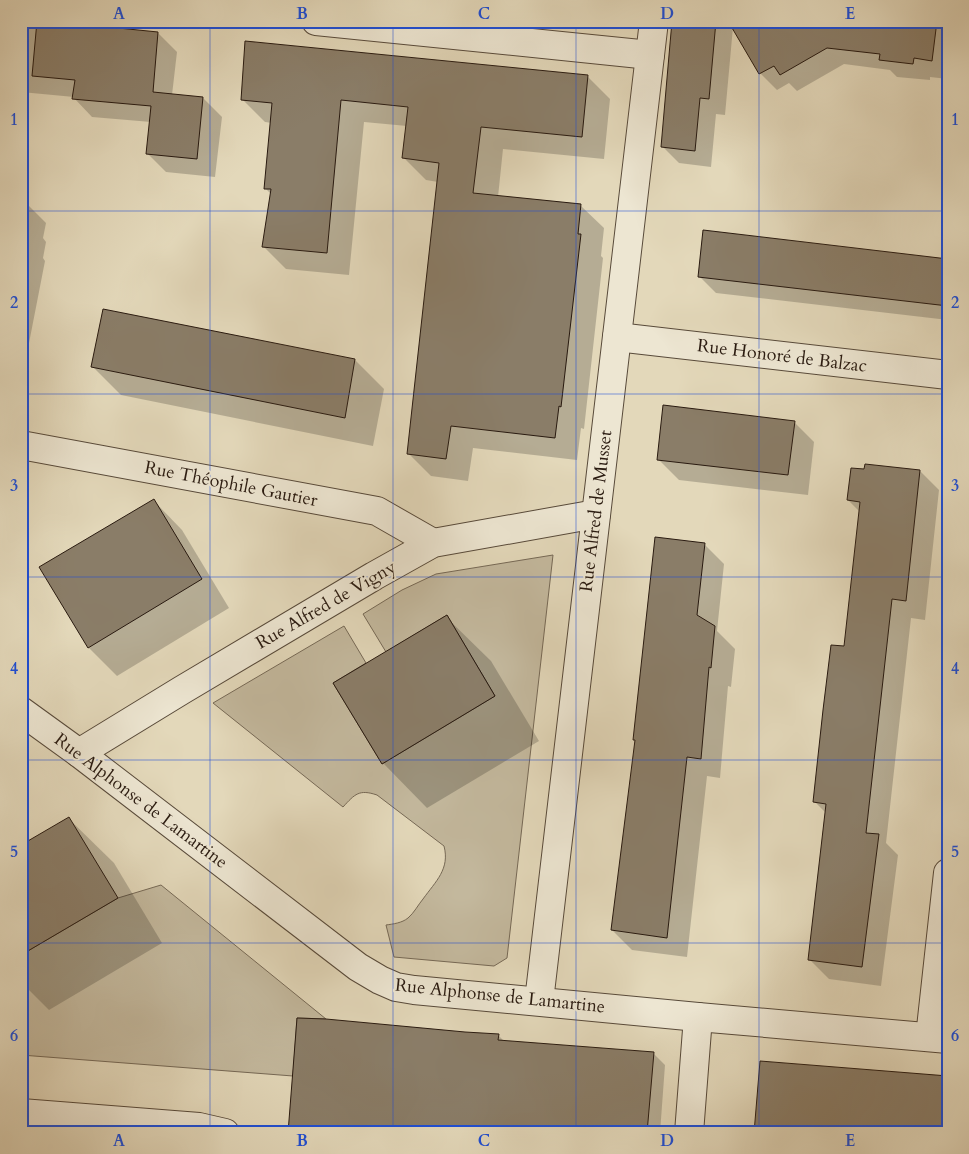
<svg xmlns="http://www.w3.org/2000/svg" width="969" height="1154" viewBox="0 0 969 1154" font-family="Cardo,serif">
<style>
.green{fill:#c3b89d;stroke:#766956}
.shadow{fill:#0003}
.building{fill:#8a7d68;stroke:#291a10}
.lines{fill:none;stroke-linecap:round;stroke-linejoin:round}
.street-casing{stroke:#584a3a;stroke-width:30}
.street{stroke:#ede6d2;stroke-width:28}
.grid{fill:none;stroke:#1d4ed8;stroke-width:1;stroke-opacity:0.55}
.labels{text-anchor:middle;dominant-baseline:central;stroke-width:4;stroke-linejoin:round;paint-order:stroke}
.street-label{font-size:18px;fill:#291a10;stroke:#ede6d2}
.neatline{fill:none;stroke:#1d4ed8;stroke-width:2}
.grid-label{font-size:16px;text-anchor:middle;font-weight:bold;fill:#1d4ed8}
</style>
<rect width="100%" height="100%" fill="#e3d8ba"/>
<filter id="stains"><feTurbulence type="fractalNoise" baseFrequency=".004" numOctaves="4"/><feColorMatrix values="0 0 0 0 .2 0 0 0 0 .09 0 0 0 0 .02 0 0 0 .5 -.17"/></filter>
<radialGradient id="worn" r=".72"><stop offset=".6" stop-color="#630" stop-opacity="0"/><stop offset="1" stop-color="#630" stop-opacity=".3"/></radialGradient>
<g class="green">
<path d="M553,555l-46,403 -13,8 -100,-9 -8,-32c7,-1 16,-2 22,-7 6,-5 10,-13 15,-19 13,-18 27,-30 21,-53l-67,-51c-18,-6 -22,-1 -34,12l-130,-104 131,-77 22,37 -33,20 49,81 113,-68 -48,-81 -61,37 -23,-38 39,-24 34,-16z"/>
<path d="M161,885l165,134 -29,-1 -4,58 -272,-21v-100l97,-57z"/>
</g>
<g class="shadow">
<path d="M21,21h19l118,12 19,19 -5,43 31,3 19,19 -7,60 -49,-5 -19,-19 4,-31 -59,-5 -18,-19v-1l-53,-5z"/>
<path d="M673,21h275v58l-18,-2v3l-33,-3 -7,-7 -46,-6 -47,27 -8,-8 -12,7 -17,-17 -27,-46 -8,88 -9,-1 -5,53 -32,-4 -17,-17z"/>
<path d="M587,76l23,23 -6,60 -101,-10 -5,48 83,9 23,22 -3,28 2,2 -19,171 -3,-1 -4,32 -104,-12 -5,33 -37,-5 -23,-23 30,-271 -12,-2 -23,-23 4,-31 -43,-4 -15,153 -63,-6 -23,-23 9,-51 -7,-7 7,-65 -7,-1 -23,-23z"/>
<path d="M21,198l25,25 -3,15 3,4 -3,16 2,3 -23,118z"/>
<path d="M948,260v60l-232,-27 -16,-16z"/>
<path d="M104,311l251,49 29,29 -11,57 -252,-51 -29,-29z"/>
<path d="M794,422l20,20 -6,53 -129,-15 -20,-20z"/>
<path d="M920,471l19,19 -14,130 -14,-2 -25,225 12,12 -17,131 -52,-7 -19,-19 16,-147 -11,-11 30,-155 15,-135 -12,-12z"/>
<path d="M154,501l28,29 47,78 -112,68 -28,-28z"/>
<path d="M704,544l20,20 -7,67 18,18 -4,38 -3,-1 -8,92 -13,-2 -20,181 -55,-7 -20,-20 24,-189 -2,-2z"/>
<path d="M446,617l45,44 48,80 -112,67 -44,-45z"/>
<path d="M69,819l45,44 48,80 -113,67 -28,-28v-135z"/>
<path d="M498,1035l7,7 148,11 12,12 -5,68h-371z"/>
</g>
<g class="building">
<path d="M37,21l21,1 100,10 -5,60 50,5 -6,62 -51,-5 5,-48 -79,-7 3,-19 -43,-4z"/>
<path d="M672,21h44l-7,78 -9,-1 -5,53 -34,-4z"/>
<path d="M728,21h209l-5,40 -18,-3 -1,6 -34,-4 1,-6 -53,-6 -47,27 -6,-9 -15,8z"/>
<path d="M245,41l343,34 -6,62 -101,-10 -8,66 108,11 -3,30h3l-20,173 -2,-1 -4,32 -104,-12 -5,33 -39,-5 32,-291 -37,-5 6,-51 -67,-7 -14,153 -65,-6 9,-58h-7l8,-86 -31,-3z"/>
<path d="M703,230l245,29v47l-250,-29z"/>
<path d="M103,309l252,50 -10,59 -254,-51z"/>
<path d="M663,405l132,16 -7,54 -131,-15z"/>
<path d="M865,464l55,6 -14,131 -14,-2 -26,234 13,1 -17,133 -54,-7 18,-156 -13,-2 10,-92 8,-65 13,1 16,-144 -13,-2 4,-32 13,1z"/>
<path d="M154,499l48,80 -114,69 -49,-81z"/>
<path d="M655,537l50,6 -8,72 18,11 -4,42 -2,-1 -8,92 -14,-2 -20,181 -56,-8 24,-190h-2z"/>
<path d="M447,615l48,81 -113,68 -49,-81z"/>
<path d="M69,817l49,81 -97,57v-110z"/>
<path d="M297,1018l29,1 139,13 34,2 -1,6 156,12 -7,81h-359z"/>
<path d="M760,1061l188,15v57h-194z"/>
</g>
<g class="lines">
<defs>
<g id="street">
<path d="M316,21l334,34"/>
<path d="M617,337l331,38"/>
<path d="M21,445l356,66 56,32"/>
<path d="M21,711l58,42 279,214 22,13 16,7 18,3 284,27 250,22"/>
<path d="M79,753l103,-63 192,-114 59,-33 163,-29"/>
<path d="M539,1001l115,-980"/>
<path d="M930,1037l18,-164"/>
<path d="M21,1113l178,14 26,6"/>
<path d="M689,1133l9,-116"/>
</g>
</defs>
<use href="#street" class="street-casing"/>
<use href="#street" class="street"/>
</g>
<path class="grid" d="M210,21v1112M393,21v1112M576,21v1112M759,21v1112M21,211h927M21,394h927M21,577h927M21,760h927M21,943h927"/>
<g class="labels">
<g class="street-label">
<text transform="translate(782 356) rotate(7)">Rue Honoré de Balzac</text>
<text transform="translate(231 484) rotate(11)">Rue Théophile Gautier</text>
<text transform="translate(596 511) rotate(-83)">Rue Alfred de Musset</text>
<text transform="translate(326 605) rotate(-30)">Rue Alfred de Vigny</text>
<text transform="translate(141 801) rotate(37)">Rue Alphonse de Lamartine</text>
<text transform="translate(500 996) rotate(6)">Rue Alphonse de Lamartine</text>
</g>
</g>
<rect width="969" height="1154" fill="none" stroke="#e3d8ba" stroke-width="55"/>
<rect x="28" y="28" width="914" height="1098" class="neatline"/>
<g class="grid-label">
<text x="119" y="19">A</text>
<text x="302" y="19">B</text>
<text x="484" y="19">C</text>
<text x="667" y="19">D</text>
<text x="850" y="19">E</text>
<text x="14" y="125">1</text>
<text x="955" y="125">1</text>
<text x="14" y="308">2</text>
<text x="955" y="308">2</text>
<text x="14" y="491">3</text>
<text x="955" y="491">3</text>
<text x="14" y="674">4</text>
<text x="955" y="674">4</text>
<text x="14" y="857">5</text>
<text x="955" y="857">5</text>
<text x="14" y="1041">6</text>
<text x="955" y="1041">6</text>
<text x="119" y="1146">A</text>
<text x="302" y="1146">B</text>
<text x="484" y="1146">C</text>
<text x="667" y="1146">D</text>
<text x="850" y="1146">E</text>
</g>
<rect width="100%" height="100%" filter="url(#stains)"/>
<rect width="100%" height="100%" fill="url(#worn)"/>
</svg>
